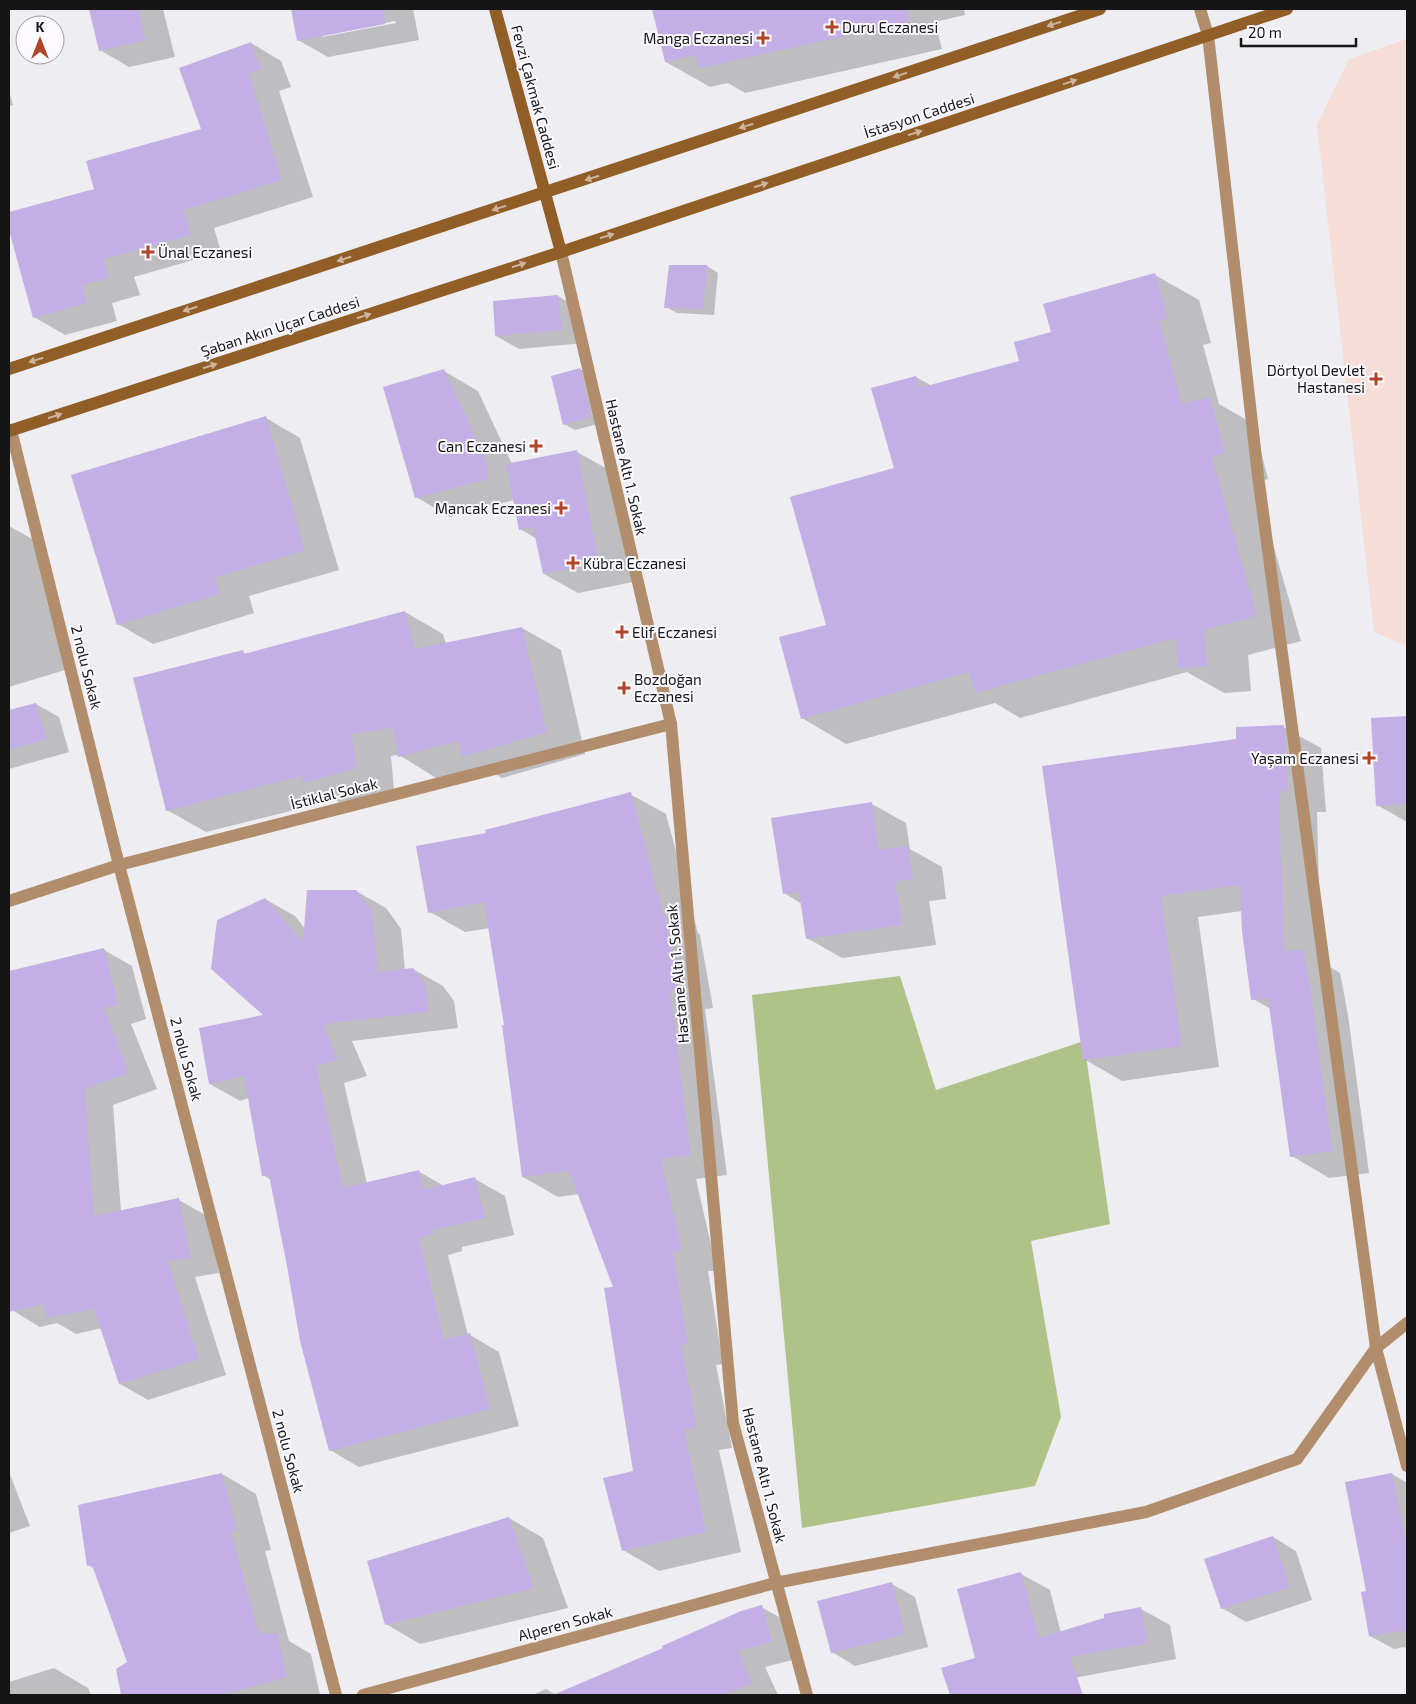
<svg xmlns="http://www.w3.org/2000/svg" width="1416" height="1704" viewBox="0 0 1416 1704" font-family="'Exo 2',sans-serif">
<style>
.medical{fill:#f7ddd7}
.forest{fill:#afc288}
.shadow{fill:#0003;fill-rule:evenodd}
.building{fill:#c4aee6}
.lines{fill:none;stroke-linecap:round;stroke-linejoin:round}
.street{stroke:#b18d6c;stroke-width:12}
.secondary{stroke:#915e27;stroke-width:12}
.oneway{fill:#ccb49d}
.poi-dot{fill:#ad4526;stroke:#fcfafe;stroke-width:2}
.labels{text-anchor:middle;dominant-baseline:central;stroke-width:4;stroke-linejoin:round;paint-order:stroke}
.poi-label{font-size:15px;fill:#161516;stroke:#fcfafe;text-anchor:start}
.street-label{font-size:15px;fill:#161516;stroke:#fcfafe}
</style>
<rect width="100%" height="100%" fill="#eeedf1"/>
<path class="medical" d="M1407,39v607l-33,-14 -57,-507 32,-66z"/>
<path class="forest" d="M900,976l36,114 148,-49 26,183 -79,17 30,176 -26,69 -233,42 -50,-533z"/>
<g class="shadow">
<path d="M90,9h73l12,48 -46,10 -29,-17z"/>
<path d="M292,9h121l6,31 -91,17 -30,-17zM395,21l1,2 -74,14v-2z"/>
<path d="M654,9h310l1,6 -30,7 7,27 -197,44 -17,-10 -18,4 -44,-25z"/>
<path d="M251,43l30,18 10,26 -12,4 34,106 -99,31 7,24 -87,25 6,18 -28,8 5,18 -52,14 -31,-18 -25,-91v-13l86,-23 108,-60z"/>
<path d="M9,91l4,14 -4,1z"/>
<path d="M707,266l11,7 -4,42 -37,-2 -11,-6z"/>
<path d="M1155,275l44,25 12,43 -8,2 16,59 35,20 14,55 -13,3 46,159 -53,14 3,36 -27,2 -37,-21 -167,46 -25,-15 -149,41 -44,-26 25,-92 68,-157 21,-92 16,9 89,-24 31,-29z"/>
<path d="M558,296l23,14 4,33 -66,6 -23,-13z"/>
<path d="M580,369l11,7 11,47 -27,7 -11,-6z"/>
<path d="M444,371l34,20 34,73 65,-12 34,19 22,111 -55,11 -34,-19 -7,-35 -17,-10 -6,-29 -64,17 -34,-20z"/>
<path d="M266,418l34,20 39,132 -90,26 5,17 -101,31 -35,-20z"/>
<path d="M9,526l34,19 22,125 -56,17z"/>
<path d="M405,612l38,22 3,10 76,-16 39,22 24,104 -83,24 -19,-11 -45,12 -39,-24 -8,1 3,34 -51,14 -8,-4 -129,32 -39,-22 76,-158 5,3z"/>
<path d="M36,704l23,13 10,35 -60,17v-58z"/>
<path d="M1407,717v105l-30,-17 -5,-86z"/>
<path d="M1283,727l38,21 5,64h-9l4,150 19,11 8,42 21,158 -40,5 -37,-22 -21,-147 -18,-10 -11,-88 -44,6 21,150 -97,14 -38,-22 -41,-292 194,-27z"/>
<path d="M630,794l36,20 32,119 2,2 13,73 -8,1 22,166 -31,4 21,92h-9l15,93 -7,1 16,83 -13,2 22,102 -82,19 -36,-21 12,-78 -20,-184 -36,-94 -21,3 -35,-20 -17,-151 -16,-98 -25,4 -35,-20 57,-78z"/>
<path d="M872,804l34,19 4,26 32,18 4,32 -17,2 7,44 -94,13 -35,-20 -5,-34 -18,-11z"/>
<path d="M356,891l30,17 15,21 4,41 8,-1 30,17 11,15 4,27 -106,13 15,35 -23,7 23,101 51,-13 26,15 31,-7 30,17 9,39 -52,12v4l-14,4 20,80h2l29,17 20,74 -160,41 -29,-17 -59,-270 -8,-5 -14,-77 -9,3 -30,-17 56,-68 -1,-117 30,17 10,13z"/>
<path d="M104,950l28,16 14,53 -15,5 26,65 -44,16 8,107 58,-12 28,16 12,57 -24,4 31,98 -78,25 -28,-16 -18,-56 -26,6 -19,-11 -17,4 -28,-17 -3,-17v-321z"/>
<path d="M9,1472l21,54 -21,7z"/>
<path d="M222,1474l34,20 15,56 -6,1 24,90 22,13 9,41h-198l-5,-25 12,-7 -34,-94 -7,-4z"/>
<path d="M1392,1474l15,9v166l-3,-2 -10,2 -24,-13 -2,-44z"/>
<path d="M509,1518l34,20 25,70 -148,36 -34,-20z"/>
<path d="M1273,1537l23,14 16,49 -66,22 -24,-14z"/>
<path d="M1021,1574l29,16 11,43 80,-24 29,16 6,34 -167,31z"/>
<path d="M892,1584l23,13 13,50 -73,19 -23,-14z"/>
<path d="M761,1607l29,16 10,35 -35,9 13,28h-222z"/>
<path d="M54,1668l34,20 3,7h-82v-13z"/>
<path d="M546,1689l10,6h-24z"/>
</g>
<g class="building">
<path d="M89,9h49l8,31 -47,11z"/>
<path d="M291,9h93l1,15 -88,17z"/>
<path d="M652,9h255l2,13 -210,46 -3,-13 -31,7z"/>
<path d="M251,42l10,27 -12,5 33,106 -98,30 7,25 -87,24 5,19 -27,7 5,18 -54,15 -24,-88v-18l85,-23 -8,-28 115,-32 -22,-61z"/>
<path d="M669,265h38l-4,44 -39,-1z"/>
<path d="M1155,273l13,45 -9,2 23,84 28,-7 15,56 -13,4 45,159 -53,14 3,36 -29,3 -2,-31 -201,55 -6,-21 -168,47 -22,-82 47,-12 -36,-128 104,-29 -23,-80 45,-12 3,12 100,-27 -5,-19 37,-10 -8,-28z"/>
<path d="M558,295l4,35 -67,6 -2,-35z"/>
<path d="M580,368l11,49 -28,8 -12,-49z"/>
<path d="M444,369l44,96v14l-73,19 -32,-111z"/>
<path d="M266,416l39,135 -90,26 5,17 -103,31 -46,-150z"/>
<path d="M577,450l22,113 -56,11 -10,-47 -14,3 -13,-66z"/>
<path d="M405,611l10,38 107,-22 25,105 -85,25 -3,-16 -61,16 -5,-29 -41,6 4,34 -53,15 -2,-7 -135,35 -33,-133 110,-28 1,4z"/>
<path d="M36,703l11,36 -38,11v-40z"/>
<path d="M1407,716v88l-31,2 -5,-88z"/>
<path d="M1284,725l4,66h-9l5,160 19,-2 8,44 21,158 -42,6 -22,-159 -17,2 -9,-69 -2,-46 -79,11 21,150 -99,14 -41,-294 194,-27v-12z"/>
<path d="M631,792l32,122 2,-1 13,75 -8,1 21,166 -30,4 21,92h-9l15,93 -7,1 16,83 -13,2 22,102 -84,19 -19,-73 30,-7 -29,-183 9,-1 -44,-116 -47,6 -20,-152h2l-20,-123 -56,11 -12,-67 70,-13 -1,-3z"/>
<path d="M872,802l7,48 29,-4 5,33 -18,3 7,43 -96,14 -7,-47 -16,2 -12,-76z"/>
<path d="M307,890h49l16,21 6,61 35,-4 12,15 4,29 -106,12 15,36 -22,6 27,122 76,-18 4,20 52,-13 10,41 -52,12 1,4 -15,4 25,102 26,-7 20,76 -161,42 -29,-110 -13,-75 -18,-91 -7,1 -18,-100 -35,8 -10,-56 64,-13 -52,-46 6,-49 48,-22 38,44z"/>
<path d="M104,948l14,56 -14,4 25,65 -44,16 9,127 85,-18 12,60 -23,3 31,98 -80,25 -25,-75 -47,9 -4,-14 -34,8v-341z"/>
<path d="M222,1473l15,57 -6,2 28,102 18,-1 10,44 -66,18h-100l-5,-26 11,-7 -35,-97 -5,1 -9,-61z"/>
<path d="M1392,1473l15,74v83l-38,6 -8,-44 5,-1 -21,-109z"/>
<path d="M509,1517l25,71 -149,37 -18,-64z"/>
<path d="M1273,1536l17,51 -69,22 -17,-50z"/>
<path d="M1021,1572l18,66 65,-20v-4l37,-7 7,36 -78,14 13,38h-133l-9,-27 34,-10 -18,-69z"/>
<path d="M892,1582l13,52 -74,19 -14,-52z"/>
<path d="M762,1605l10,37 -34,9 14,32 -27,12h-172l110,-47 -1,-2 79,-35z"/>
</g>
<g class="lines">
<g class="street">
<path d="M1200,9l8,26 50,441 118,872 31,118"/>
<path d="M561,252l110,472 62,699 74,272"/>
<path d="M11,430l108,435 217,830"/>
<path d="M9,901l110,-36 552,-141"/>
<path d="M363,1695l412,-112 371,-71 151,-53 79,-111 31,-25"/>
</g>
<g class="secondary">
<path d="M495,9l66,243"/>
<path d="M9,369l1091,-360"/>
<path d="M9,431l552,-179 726,-243"/>
</g>
</g>
<defs><path id="oneway-solid" d="M-6-.8H1V-3.2L6.5 0L1 3.2V.8H-6Z" transform="scale(1.25)"/></defs>
<g class="oneway">
<use href="#oneway-solid" transform="translate(1054 24) rotate(162)"/>
<use href="#oneway-solid" transform="translate(900 75) rotate(162)"/>
<use href="#oneway-solid" transform="translate(1070 82) rotate(-18)"/>
<use href="#oneway-solid" transform="translate(746 126) rotate(162)"/>
<use href="#oneway-solid" transform="translate(915 133) rotate(-18)"/>
<use href="#oneway-solid" transform="translate(592 178) rotate(162)"/>
<use href="#oneway-solid" transform="translate(761 185) rotate(-18)"/>
<use href="#oneway-solid" transform="translate(499 208) rotate(162)"/>
<use href="#oneway-solid" transform="translate(607 236) rotate(-18)"/>
<use href="#oneway-solid" transform="translate(344 259) rotate(162)"/>
<use href="#oneway-solid" transform="translate(519 265) rotate(-18)"/>
<use href="#oneway-solid" transform="translate(190 309) rotate(162)"/>
<use href="#oneway-solid" transform="translate(364 316) rotate(-18)"/>
<use href="#oneway-solid" transform="translate(36 360) rotate(162)"/>
<use href="#oneway-solid" transform="translate(210 366) rotate(-18)"/>
<use href="#oneway-solid" transform="translate(55 416) rotate(-18)"/>
</g>
<g class="poi-dot">
<path d="M829.5 19.5h5v5h5v5h-5v5h-5v-5h-5v-5h5z"/>
<path d="M760.5 30.5h5v5h5v5h-5v5h-5v-5h-5v-5h5z"/>
<path d="M145.5 244.5h5v5h5v5h-5v5h-5v-5h-5v-5h5z"/>
<path d="M1373.5 371.5h5v5h5v5h-5v5h-5v-5h-5v-5h5z"/>
<path d="M533.5 438.5h5v5h5v5h-5v5h-5v-5h-5v-5h5z"/>
<path d="M558.5 500.5h5v5h5v5h-5v5h-5v-5h-5v-5h5z"/>
<path d="M570.5 555.5h5v5h5v5h-5v5h-5v-5h-5v-5h5z"/>
<path d="M619.5 624.5h5v5h5v5h-5v5h-5v-5h-5v-5h5z"/>
<path d="M621.5 680.5h5v5h5v5h-5v5h-5v-5h-5v-5h5z"/>
<path d="M1366.5 750.5h5v5h5v5h-5v5h-5v-5h-5v-5h5z"/>
</g>
<g class="labels">
<g class="poi-label">
<text x="842" y="27">Duru Eczanesi</text>
<text x="753" y="38" text-anchor="end">Manga Eczanesi</text>
<text x="158" y="252">Ünal Eczanesi</text>
<text x="1365" y="370" text-anchor="end">Dörtyol Devlet<tspan x="1365" dy="17">Hastanesi</tspan></text>
<text x="526" y="446" text-anchor="end">Can Eczanesi</text>
<text x="551" y="508" text-anchor="end">Mancak Eczanesi</text>
<text x="583" y="563">Kübra Eczanesi</text>
<text x="632" y="632">Elif Eczanesi</text>
<text x="634" y="679">Bozdoğan<tspan x="634" dy="17">Eczanesi</tspan></text>
<text x="1359" y="758" text-anchor="end">Yaşam Eczanesi</text>
</g>
<g class="street-label">
<text transform="translate(536 97) rotate(75)">Fevzi Çakmak Caddesi</text>
<text transform="translate(919 115) rotate(-18)">İstasyon Caddesi</text>
<text transform="translate(280 326) rotate(-18)">Şaban Akın Uçar Caddesi</text>
<text transform="translate(627 467) rotate(77)">Hastane Altı 1. Sokak</text>
<text transform="translate(87 667) rotate(76)">2 nolu Sokak</text>
<text transform="translate(334 793) rotate(-14)">İstiklal Sokak</text>
<text transform="translate(677 974) rotate(-95)">Hastane Altı 1. Sokak</text>
<text transform="translate(187 1059) rotate(75)">2 nolu Sokak</text>
<text transform="translate(289 1451) rotate(75)">2 nolu Sokak</text>
<text transform="translate(765 1475) rotate(76)">Hastane Altı 1. Sokak</text>
<text transform="translate(565 1623) rotate(-15)">Alperen Sokak</text>
</g>
</g>
<rect width="1416" height="1704" fill="none" stroke="#161516" stroke-width="20"/>
<g transform="translate(40 40)"><circle r="24" fill="#fcfafe" stroke="#a09ea1"/>
<path d="M0-4L9 19L0 12L-9 19Z" fill="#ad4526"/>
<text y="-8" font-size="14" font-weight="bold" text-anchor="middle" fill="#161516">K</text>
</g>
<path d="M1241 38v8h115v-8" fill="none" stroke="#161516" stroke-width="2.5"/>
<text x="1248" y="38" font-size="15" fill="#161516" stroke="#fcfafe" stroke-width="4" paint-order="stroke">20 m</text>
</svg>
